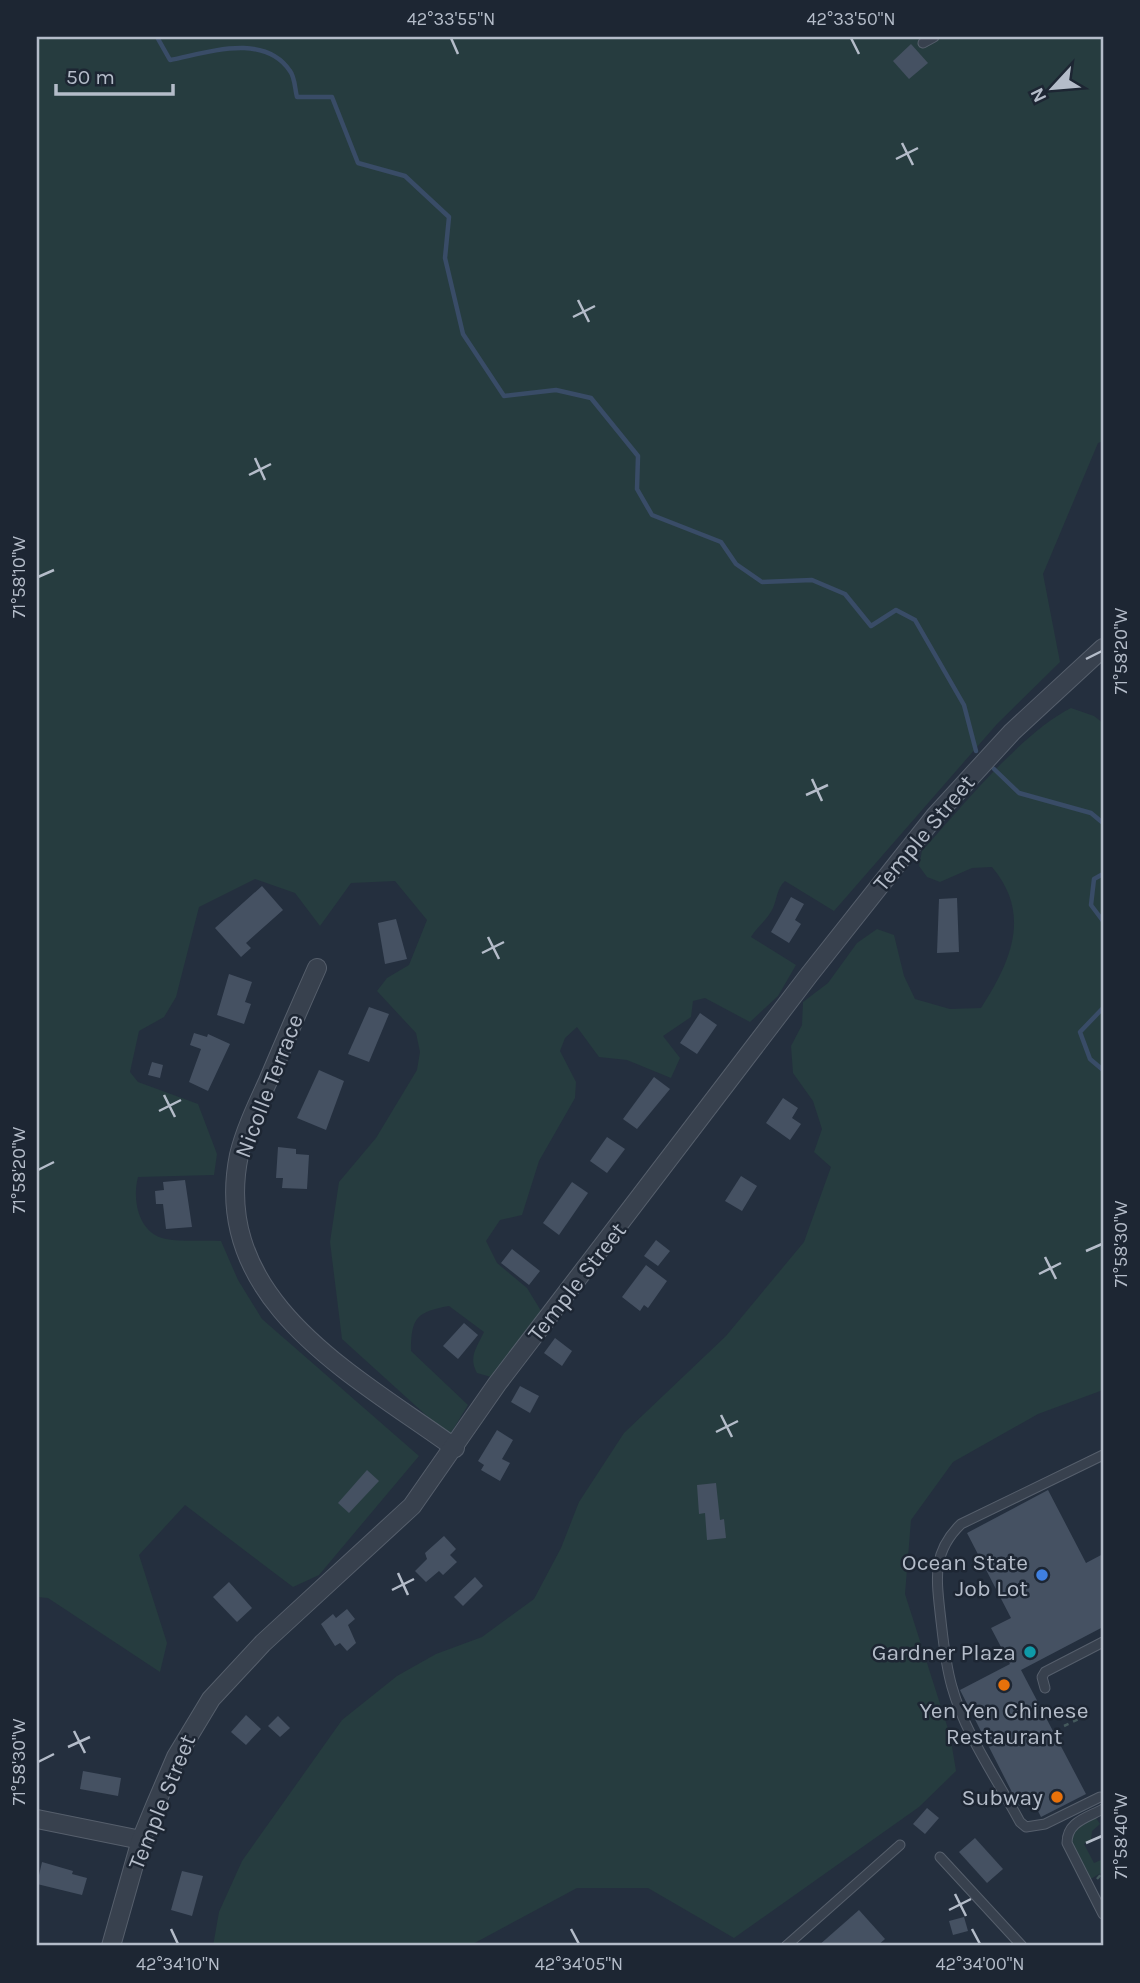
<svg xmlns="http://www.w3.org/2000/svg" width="1140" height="1983" viewBox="0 0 1140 1983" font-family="Karla,sans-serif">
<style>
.green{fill:#263c3f}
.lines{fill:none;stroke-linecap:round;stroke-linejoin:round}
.stream{stroke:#394c67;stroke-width:4.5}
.building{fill:#455162}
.lane-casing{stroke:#565f6c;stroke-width:11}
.street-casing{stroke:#565f6c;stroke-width:20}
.path{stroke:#44595c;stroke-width:2.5;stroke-dasharray:5 5;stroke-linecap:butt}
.lane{stroke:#38414e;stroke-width:9}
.street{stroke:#38414e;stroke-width:18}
.ticks{fill:none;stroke:#b4bcc9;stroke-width:2.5}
.shop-dot{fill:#3f7fe0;stroke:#1d2633;stroke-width:2.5}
.culture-dot{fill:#0f9aa8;stroke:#1d2633;stroke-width:2.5}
.food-dot{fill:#e8710a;stroke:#1d2633;stroke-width:2.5}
.labels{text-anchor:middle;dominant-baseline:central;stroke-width:5;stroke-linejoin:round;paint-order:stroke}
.street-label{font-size:23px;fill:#b4bcc9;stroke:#1d2633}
.poi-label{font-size:23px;fill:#b4bcc9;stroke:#1d2633;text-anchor:end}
.neatline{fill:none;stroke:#b4bcc9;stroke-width:2.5}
.ticks-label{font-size:18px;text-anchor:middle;fill:#b4bcc9}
</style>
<rect width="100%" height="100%" fill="#242f3e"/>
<g class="green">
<path d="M37,37h1066v404l-5,2 -55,131 17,88 -63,62 -163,187 -49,-30c-8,7 -8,18 -12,27 -5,11 -16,19 -22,29l45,28 -18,31 -28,26 -45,-24 -12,3 -2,16 -28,19 17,22 -9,20 -44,-18 -28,-3 -22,-30 -12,11 -5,13 16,31 -1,16 -36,63 -17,54 -22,5 -14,21 11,22 30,25 19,31 -55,58 -14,-4c-9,-16 0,-26 7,-41l-35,-26c-32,6 -38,11 -38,45l57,54 -19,31 -107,-97 -12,-97 9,-60 37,-44 41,-68 3,-18 -4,-19 -39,-42 10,-13 22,-13 18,-45 -32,-39 -44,2 -31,43 -25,-33 -40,-14 -56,28 -23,90 -12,20 -25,14 -9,41 8,10 60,22 19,50 -3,21 -76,2c-6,22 0,57 28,62 17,3 37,1 55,2l17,39 24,39 157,137 -100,119 -26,12 -108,-82 -46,50 28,88 -7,29 -112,-74 -11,-1z"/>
<path d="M1071,708l23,8 9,7v667l-65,24 -85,48 -42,58 -6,74 45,141 6,36 -37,36 -185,131 -86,-50h-71l-108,58h-256l6,-34 23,-51 100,-141 55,-44 39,-22 46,-17 52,-38 27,-51 18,-46 45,-69 102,-97 78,-94 27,-75 -17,-15 8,-23 -9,-28 -20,-28 -2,-27 11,-21 1,-23 25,-19 29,-40 20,-14 17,6 10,41 11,23 35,10 31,-1c30,-46 51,-94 11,-141l-20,1 -32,14 -13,-5 -8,-11 3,-15c38,-42 99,-118 149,-143z"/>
<path d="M1094,1815l6,9 -8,7 -1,9 -7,4 10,19 7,-3v13l-12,7 -18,-35 -2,-14z"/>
</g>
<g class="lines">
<g class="stream">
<path d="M157,37l13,23c37,-7 94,-28 120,11 5,6 5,19 7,26h35l26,66 47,13 44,41 -4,41 18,76 41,62 52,-6 35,8 47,58 -1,33 15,26 69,27 15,22 26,18 50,-2 33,14 26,32 25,-16 19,10 49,85 12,46"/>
<path d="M994,769l25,24 72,20 12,10"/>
<path d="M1103,874l-9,5 -3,26 12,16"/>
<path d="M1103,1008l-23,24 10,27 13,11"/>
</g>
</g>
<g class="building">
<path d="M911,44l17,19 -19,16 -16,-18z"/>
<path d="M262,886l21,24 -37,33 5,5 -10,9 -26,-29z"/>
<path d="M791,897l13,7 -9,16 6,4 -12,19 -18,-11z"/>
<path d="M957,898l2,54 -22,1 2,-54z"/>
<path d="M396,919l11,40 -22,5 -7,-41z"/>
<path d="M229,974l23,8 -7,20 6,2 -7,20 -27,-9z"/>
<path d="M369,1007l20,7 -20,48 -21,-8z"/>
<path d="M700,1013l17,12 -20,29 -17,-11z"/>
<path d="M194,1033l13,4 1,-3 22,10 -22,47 -19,-9 12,-33 -11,-4z"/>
<path d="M152,1062l11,3 -3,13 -12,-3z"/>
<path d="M319,1070l25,11 -18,49 -29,-12z"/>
<path d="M654,1077l16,12 -33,40 -14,-10z"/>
<path d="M783,1098l15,10 -6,10 9,6 -11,16 -24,-17z"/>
<path d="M607,1137l18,12 -18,24 -17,-12z"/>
<path d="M278,1147l18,2v5l13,1 -2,34 -25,-1 1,-10h-7z"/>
<path d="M741,1176l16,10 -15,25 -17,-10z"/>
<path d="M185,1180l7,47 -26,2 -3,-25h-7l-1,-13 9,-1 -1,-8z"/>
<path d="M572,1182l16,11 -29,42 -16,-12z"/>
<path d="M656,1240l14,11 -12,15 -14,-10z"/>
<path d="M512,1249l28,22 -11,14 -28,-22z"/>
<path d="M646,1265l21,16 -19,27 -4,-3 -4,6 -18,-14z"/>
<path d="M464,1323l14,12 -20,24 -15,-13z"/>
<path d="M555,1338l17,13 -10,15 -18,-13z"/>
<path d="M520,1386l19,10 -9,17 -19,-11z"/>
<path d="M497,1430l16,10 -11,19 8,4 -10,18 -19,-11 3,-5 -6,-4z"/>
<path d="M367,1470l12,11 -30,32 -11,-10z"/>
<path d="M716,1483l4,37 4,-1 2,19 -19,2 -2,-27 -6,1 -2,-29z"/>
<path d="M1048,1490l38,73 17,-9v73l-82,43 65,124 -45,23 -9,-18 -13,7 -59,-116 50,-26 -19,-36 20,-10 -44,-85z"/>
<path d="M444,1536l12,13 -6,6 7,7 -14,13 -4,-4 -13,11 -11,-11 12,-12 -2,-6z"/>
<path d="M475,1577l8,9 -20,20 -9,-9z"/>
<path d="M229,1582l23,26 -15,14 -24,-25z"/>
<path d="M347,1609l8,10 -7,6 8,18 -9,8 -7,-8 -5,3 -14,-22 12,-10 3,4z"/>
<path d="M246,1715l15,14 -15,16 -15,-13z"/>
<path d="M278,1716l12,12 -10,9 -12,-11z"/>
<path d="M83,1771l38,7 -3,18 -38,-7z"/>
<path d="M927,1808l12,10 -14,16 -12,-10z"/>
<path d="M975,1838l28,31 -16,14 -28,-31z"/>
<path d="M42,1862l31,9 -1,3 15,4 -5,17 -45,-11z"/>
<path d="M182,1871l21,5 -11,40 -21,-6z"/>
<path d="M859,1910l26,29 -8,7h-59z"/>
<path d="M964,1917l4,14 -15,4 -4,-14z"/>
</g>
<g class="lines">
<defs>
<g id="lane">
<path d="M923,43l11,-6"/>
<path d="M1045,1688l-3,-11 3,-5 58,-30"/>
<path d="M1100,1797l-55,27 -19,3 -6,-5c-23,-43 -55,-88 -68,-135 -7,-24 -9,-49 -12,-75 -4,-36 -7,-61 21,-88l142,-69"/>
<path d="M1103,1809c-17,9 -36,13 -36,34l36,71"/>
<path d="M940,1857l82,89"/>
<path d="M786,1946l114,-101"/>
</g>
<g id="street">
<path d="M317,968c-17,38 -33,75 -49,113 -11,24 -23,49 -29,74 -30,146 117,221 216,293"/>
<path d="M37,1819l104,21"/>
<path d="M111,1946l30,-106 14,-34 21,-49 35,-58 52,-56 149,-137 85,-122 312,-409 126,-159 77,-84 91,-84"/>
</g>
</defs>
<use href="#lane" class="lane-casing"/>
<use href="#street" class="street-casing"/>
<g class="path">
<path d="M1064,1726l17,-8"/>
<path d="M1103,1861v4"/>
<path d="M1097,1879l6,-7"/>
</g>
<use href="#lane" class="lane"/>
<use href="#street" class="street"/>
</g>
<path class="ticks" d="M451,38l7,16M851,38l8,16M902,143l11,22M896,159l22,-11M578,300l11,22M573,317l22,-11M255,458l10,22M249,475l22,-11M38,577l16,-7M1086,659l16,-8M812,779l10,22M806,795l22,-10M488,937l11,22M482,953l22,-11M164,1095l11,22M159,1111l22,-11M38,1170l16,-8M1086,1251l16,-7M1045,1257l11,22M1039,1274l22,-11M721,1415l11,22M716,1432l22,-11M398,1573l10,22M392,1590l22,-11M74,1731l11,22M68,1747l22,-10M38,1762l16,-8M1086,1843l16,-7M955,1894l11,22M949,1910l22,-11M171,1929l7,15M571,1929l8,15M972,1929l8,15"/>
<circle class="shop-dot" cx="1042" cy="1575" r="7"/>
<circle class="culture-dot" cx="1030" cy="1652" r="7"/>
<g class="food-dot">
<circle cx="1004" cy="1685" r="7"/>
<circle cx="1057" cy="1797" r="7"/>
</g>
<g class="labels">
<g class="street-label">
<text transform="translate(924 833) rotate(-50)">Temple Street</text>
<text transform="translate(269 1086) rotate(-69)">Nicolle Terrace</text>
<text transform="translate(577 1282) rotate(-52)">Temple Street</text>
<text transform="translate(162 1802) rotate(-68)">Temple Street</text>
</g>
<g class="poi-label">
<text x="1028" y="1562">Ocean State<tspan x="1028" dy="26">Job Lot</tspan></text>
<text x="1016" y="1652">Gardner Plaza</text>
<text x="1004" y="1710" text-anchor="middle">Yen Yen Chinese<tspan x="1004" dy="26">Restaurant</tspan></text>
<text x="1043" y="1797">Subway</text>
</g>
</g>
<rect width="1140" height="1983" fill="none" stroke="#1d2633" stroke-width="77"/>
<g transform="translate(1053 88) rotate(244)" stroke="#1d2633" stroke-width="5" paint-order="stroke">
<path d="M0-5L12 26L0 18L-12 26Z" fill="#b4bcc9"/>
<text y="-10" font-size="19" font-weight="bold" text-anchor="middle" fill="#b4bcc9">N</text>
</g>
<path d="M56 84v10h117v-10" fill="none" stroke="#b4bcc9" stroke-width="3.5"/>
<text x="66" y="84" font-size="21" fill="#b4bcc9" stroke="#1d2633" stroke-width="5" paint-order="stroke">50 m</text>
<rect x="38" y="38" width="1064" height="1906" class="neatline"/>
<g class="ticks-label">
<text x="451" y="25">42°33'55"N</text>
<text x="851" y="25">42°33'50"N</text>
<text transform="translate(19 577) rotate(-90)" y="6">71°58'10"W</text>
<text transform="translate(1121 651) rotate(-90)" y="6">71°58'20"W</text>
<text transform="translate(19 1170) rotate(-90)" y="6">71°58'20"W</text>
<text transform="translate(1121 1244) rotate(-90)" y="6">71°58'30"W</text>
<text transform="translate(19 1762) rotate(-90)" y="6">71°58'30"W</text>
<text transform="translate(1121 1836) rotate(-90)" y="6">71°58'40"W</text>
<text x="178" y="1970">42°34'10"N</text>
<text x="579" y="1970">42°34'05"N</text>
<text x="980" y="1970">42°34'00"N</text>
</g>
</svg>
